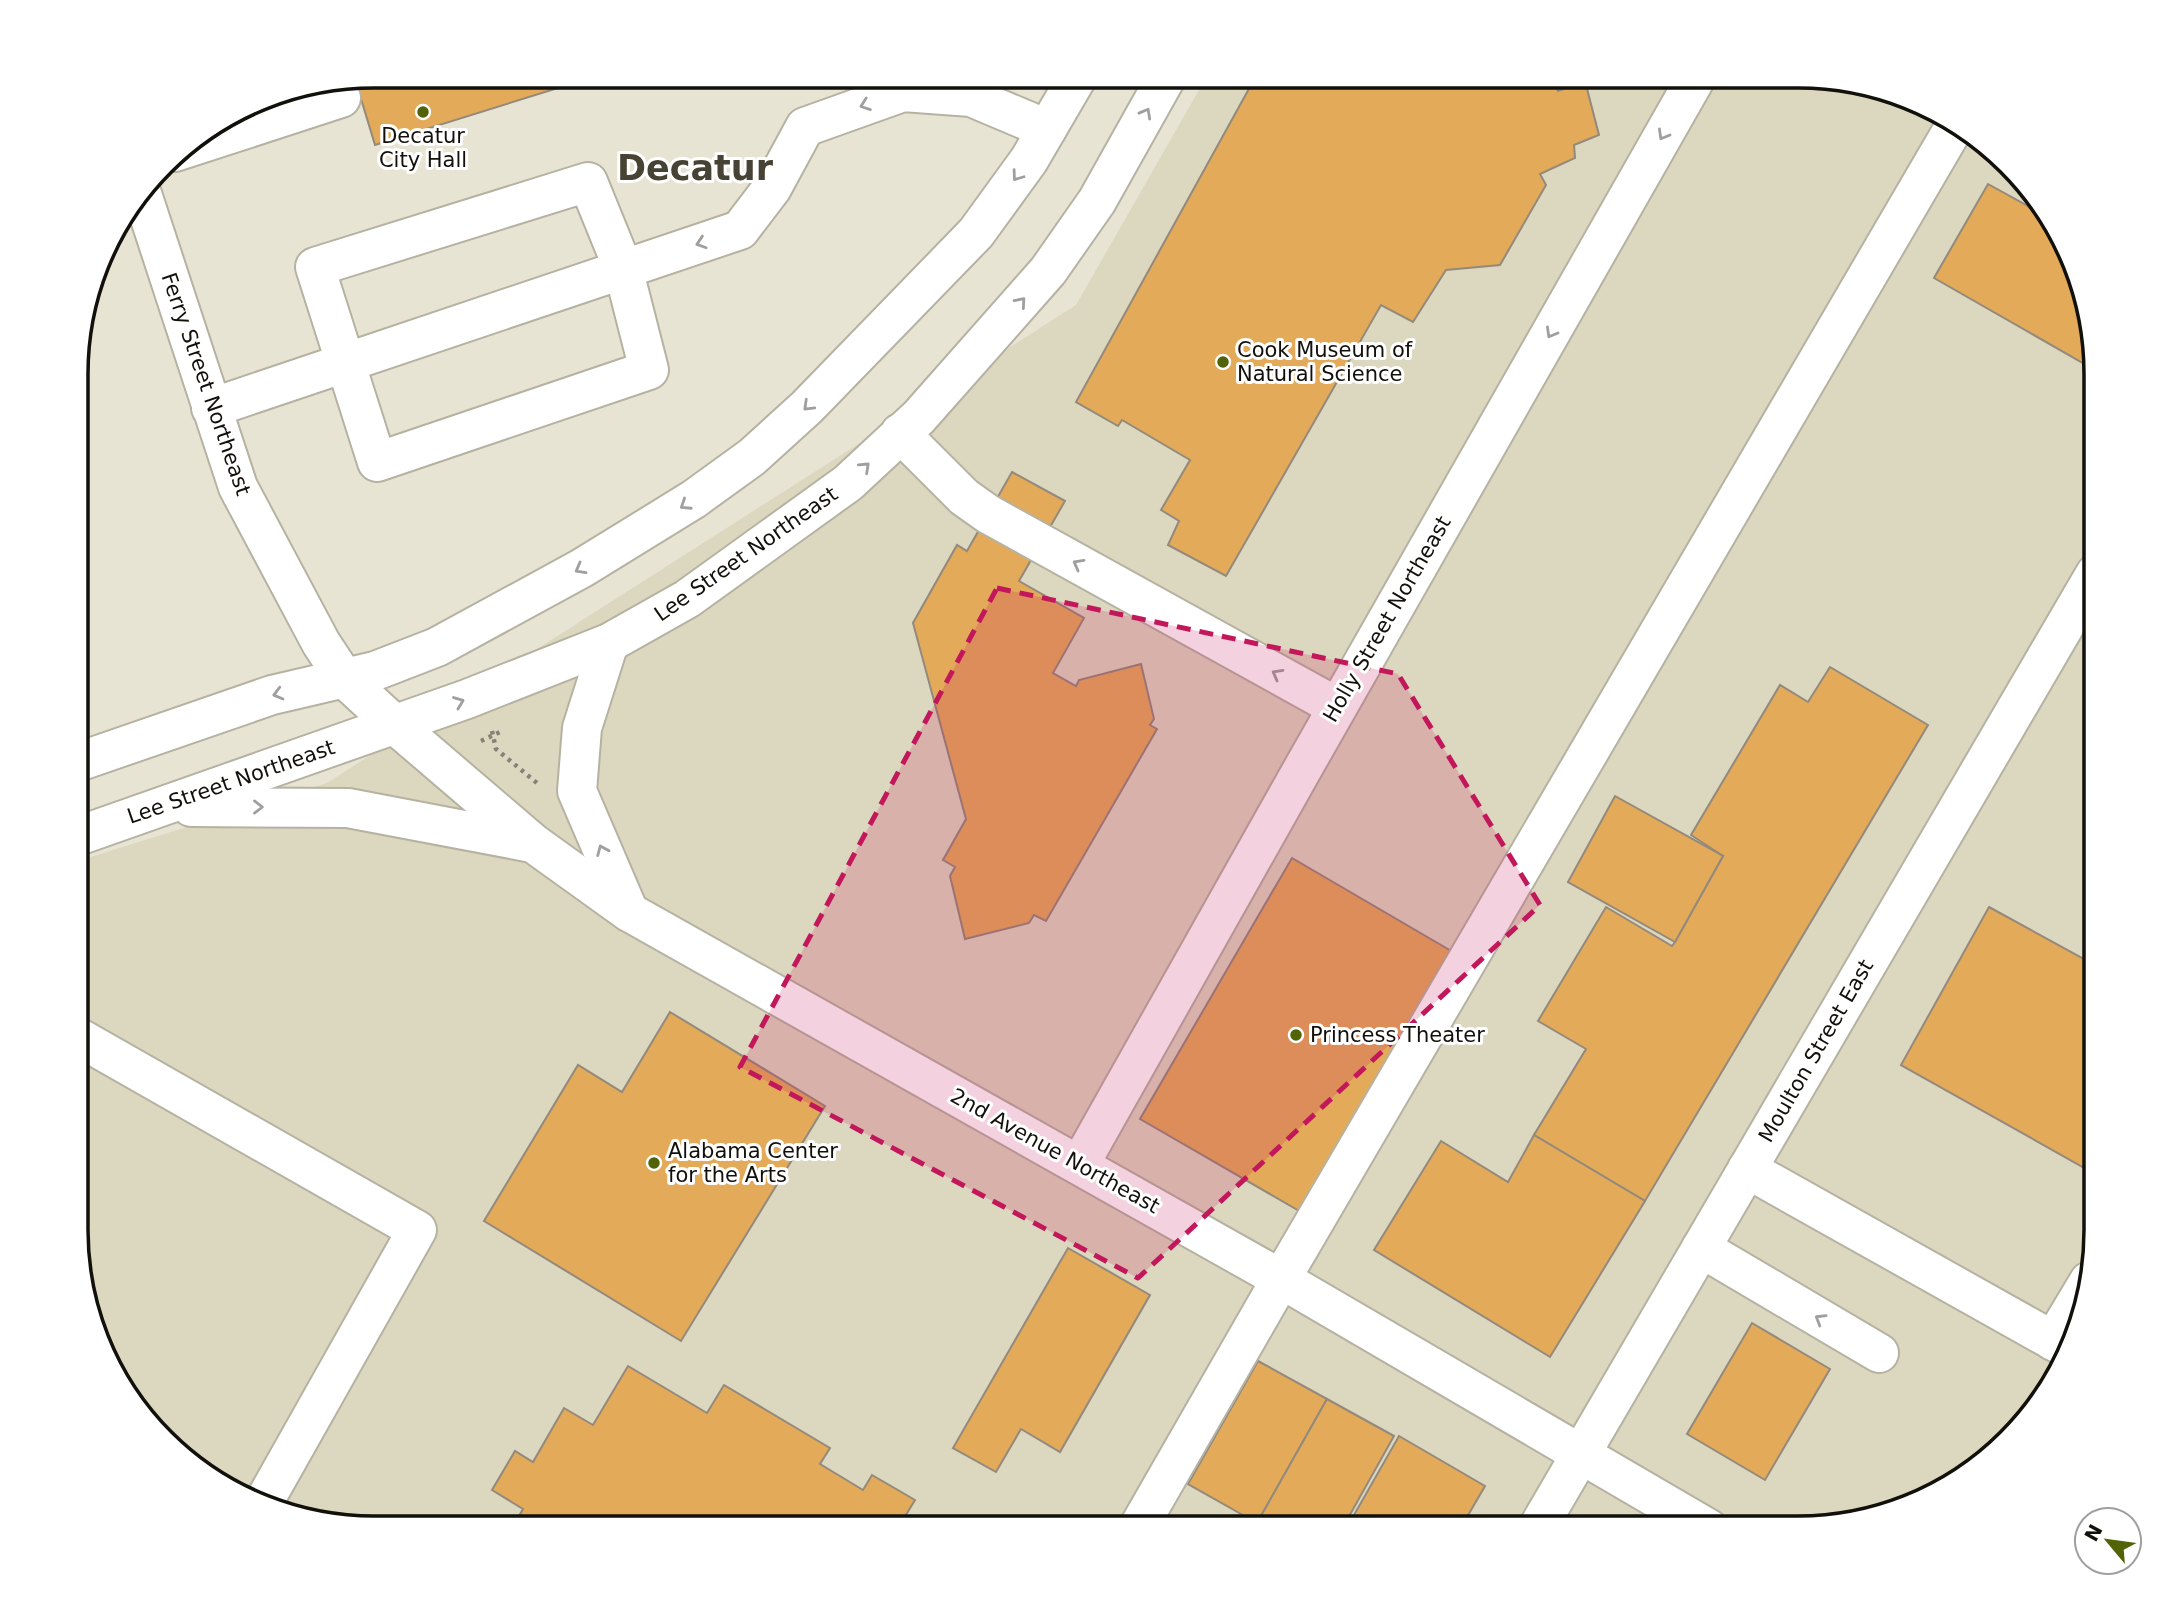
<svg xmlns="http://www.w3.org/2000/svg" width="2171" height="1604" viewBox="0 0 2171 1604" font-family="'DejaVu Sans',sans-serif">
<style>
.built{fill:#dcd7bf}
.building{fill:#e3aa5a;stroke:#93897c;stroke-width:2}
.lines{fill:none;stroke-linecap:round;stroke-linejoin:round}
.minor-casing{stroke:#b6b2a2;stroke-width:42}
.path{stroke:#858277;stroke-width:4.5;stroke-dasharray:3.5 5;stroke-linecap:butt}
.minor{stroke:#fff;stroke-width:38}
.oneway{stroke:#a09f9d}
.marked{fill:#c2185b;fill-opacity:0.2;stroke:#c2185b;stroke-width:5;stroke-dasharray:14 9;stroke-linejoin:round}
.poi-dot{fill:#526207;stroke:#fff;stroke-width:2.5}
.labels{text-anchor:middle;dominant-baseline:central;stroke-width:6;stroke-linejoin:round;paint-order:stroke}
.poi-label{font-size:21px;fill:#12100b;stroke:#fff;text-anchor:start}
.street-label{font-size:21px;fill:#12100b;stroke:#fff}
.town-label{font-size:35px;font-weight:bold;fill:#464335;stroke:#fff}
.rim{fill:none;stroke:#12100b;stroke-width:3.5}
</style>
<rect width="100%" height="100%" fill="#e8e4d4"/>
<path class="built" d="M1207,76h610l94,22 68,39 86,104 30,113v896l-15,77 -46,85 -104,86 -132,31 -1444,-1 -94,-22 -68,-39 -77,-88 -37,-110v-408l249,-78 749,-478z"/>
<g class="building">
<path d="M373,75h216l1,3 -215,67 -20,-66z"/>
<path d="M1256,76h294l8,15 27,-10 14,54 -25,10 1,13 -35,16 6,11 -46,80 -54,5 -33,52 -32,-17 -155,271 -58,-31 11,-24 -18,-11 29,-50 -68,-40 -4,6 -42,-24z"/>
<path d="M1988,184l56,31 21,26 30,113v16l-161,-92z"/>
<path d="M1012,472l53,29 -46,80 65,37 -31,55 23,13 3,-6 62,-16 13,55 -4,6 7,4 -111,192 -12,-6 -5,8 -64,16 -15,-63 5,-9 -12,-7 23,-41 -53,-196 44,-78 10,6z"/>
<path d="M1830,667l98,58 -283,476 -111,-66 52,-86 -48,-28 68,-114 66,39 3,-4 48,-86 -32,-21 89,-150 28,17z"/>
<path d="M1615,796l108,60 -48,86 -107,-60z"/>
<path d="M1292,858l161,94 -152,260 -161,-93z"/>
<path d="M1989,907l106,58v209l-194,-109z"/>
<path d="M670,1012l155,94 -144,235 -197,-120 94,-156 44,27z"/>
<path d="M1534,1135l111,66 -95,156 -176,-107 67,-109 67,41z"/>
<path d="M1068,1248l82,47 -90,157 -39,-23 -25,43 -43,-24z"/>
<path d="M1752,1323l78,46 -65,111 -78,-46z"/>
<path d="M1258,1361l69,38 -70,124 -69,-39z"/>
<path d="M628,1366l79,47 17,-28 106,63 -10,16 43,26 9,-15 43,25 -17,28h-386l11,-19 -31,-19 23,-39 18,11 31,-54 29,17z"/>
<path d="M1327,1399l67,37 -52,93h-76l-9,-6z"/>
<path d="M1399,1436l86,50 -25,43h-114z"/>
</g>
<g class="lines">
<defs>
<g id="minor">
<path d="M175,152l166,-54"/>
<path d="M588,182l35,86 26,102 -272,92 -62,-195z"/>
<path d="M142,194l96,293 83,156 23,35 50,46 139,119 96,69 652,367 428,250"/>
<path d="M211,408l529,-178 32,-42 33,-61 98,-35 68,5 76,32"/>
<path d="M900,433l64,64 24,17 349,193"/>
<path d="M609,643l-27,85 -5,63 52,121"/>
<path d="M78,762l194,-67 103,-24 62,-24 145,-79 112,-69 58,-42 55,-50 169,-174 53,-73 49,-84"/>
<path d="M191,807l157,1 179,34"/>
<path d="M78,836l389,-137 142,-56 78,-44 161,-116 71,-66 129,-146 49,-70 70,-125"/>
<path d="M78,1037l339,193 -156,277"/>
<path d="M1080,1164l227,-403 390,-685"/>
<path d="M1747,1169l321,180"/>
<path d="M1701,1248l178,105"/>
<path d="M2053,1341l36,-60"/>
<path d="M1138,1528l143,-249 675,-1155"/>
<path d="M1537,1529l558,-955"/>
</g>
</defs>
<use href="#minor" class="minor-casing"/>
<g class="path">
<path d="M492,731l4,18 41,34"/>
<path d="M481,741l21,-10"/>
</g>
<use href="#minor" class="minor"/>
</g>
<defs><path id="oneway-chevron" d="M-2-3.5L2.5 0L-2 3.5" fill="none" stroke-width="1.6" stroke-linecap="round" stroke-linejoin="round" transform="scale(1.75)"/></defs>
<g class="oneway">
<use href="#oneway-chevron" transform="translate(865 105) rotate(160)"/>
<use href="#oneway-chevron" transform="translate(1146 113) rotate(-61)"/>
<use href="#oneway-chevron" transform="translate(1663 135) rotate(120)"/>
<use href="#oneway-chevron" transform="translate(1017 176) rotate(126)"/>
<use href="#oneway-chevron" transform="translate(701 243) rotate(162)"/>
<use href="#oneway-chevron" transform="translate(1021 302) rotate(-49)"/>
<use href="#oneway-chevron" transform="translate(1551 333) rotate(120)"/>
<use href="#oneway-chevron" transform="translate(808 406) rotate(136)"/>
<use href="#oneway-chevron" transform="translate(865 467) rotate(-43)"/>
<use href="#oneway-chevron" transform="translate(685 505) rotate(147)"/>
<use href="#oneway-chevron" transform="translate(1078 564) rotate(-151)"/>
<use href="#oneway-chevron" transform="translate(580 569) rotate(151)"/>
<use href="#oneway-chevron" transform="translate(1277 674) rotate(-151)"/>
<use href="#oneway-chevron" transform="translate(278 694) rotate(165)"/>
<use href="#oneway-chevron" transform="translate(459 702) rotate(-21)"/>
<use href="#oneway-chevron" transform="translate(258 807)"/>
<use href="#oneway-chevron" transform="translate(602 850) rotate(-113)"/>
<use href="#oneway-chevron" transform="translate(1820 1319) rotate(-149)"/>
</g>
<path class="marked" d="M997,588l401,86 142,231 -402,373 -398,-211z"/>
<g class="poi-dot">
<circle cx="423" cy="112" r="7"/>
<circle cx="1223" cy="362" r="7"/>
<circle cx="1296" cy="1035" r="7"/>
<circle cx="654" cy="1163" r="7"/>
</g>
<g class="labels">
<g class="poi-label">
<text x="423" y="136" text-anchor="middle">Decatur<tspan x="423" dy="24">City Hall</tspan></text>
<text x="1237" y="350">Cook Museum of<tspan x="1237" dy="24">Natural Science</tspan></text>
<text x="1310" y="1035">Princess Theater</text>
<text x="668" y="1151">Alabama Center<tspan x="668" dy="24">for the Arts</tspan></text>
</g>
<g class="street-label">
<text transform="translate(206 384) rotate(71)">Ferry Street Northeast</text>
<text transform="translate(746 554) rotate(-35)">Lee Street Northeast</text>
<text transform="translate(1387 619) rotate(-60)">Holly Street Northeast</text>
<text transform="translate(231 782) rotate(-19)">Lee Street Northeast</text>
<text transform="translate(1816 1051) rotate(-60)">Moulton Street East</text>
<text transform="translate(1055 1151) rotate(29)">2nd Avenue Northeast</text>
</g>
<g class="town-label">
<text x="695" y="168">Decatur</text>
</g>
</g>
<path d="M0 0H2171V1604H0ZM374 88H1798A286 286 0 0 1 2084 374V1230A286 286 0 0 1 1798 1516H374A286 286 0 0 1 88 1230V374A286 286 0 0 1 374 88Z" fill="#fff" fill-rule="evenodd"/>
<path class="rim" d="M374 88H1798A286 286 0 0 1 2084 374V1230A286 286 0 0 1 1798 1516H374A286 286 0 0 1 88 1230V374A286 286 0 0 1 374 88Z"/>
<g transform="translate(2108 1541) rotate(299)"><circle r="33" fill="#ffffff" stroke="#a09f9d" stroke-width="2"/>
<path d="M0-5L12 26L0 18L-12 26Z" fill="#526207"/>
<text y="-10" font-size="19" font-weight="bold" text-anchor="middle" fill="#12100b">N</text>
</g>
</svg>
